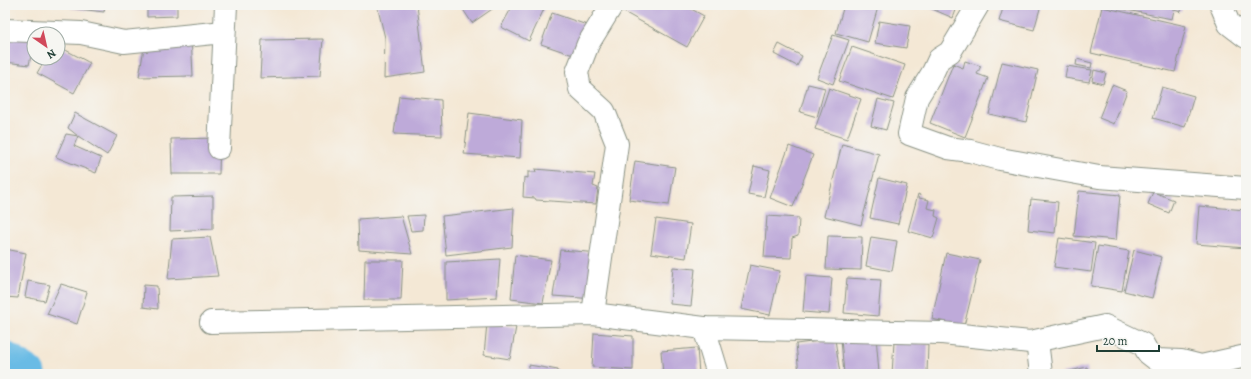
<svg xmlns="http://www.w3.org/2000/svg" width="1251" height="379" viewBox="0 0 1251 379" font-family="Alegreya,serif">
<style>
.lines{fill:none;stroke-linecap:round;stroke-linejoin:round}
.river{stroke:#69bbe5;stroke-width:37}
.building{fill:#beaad9}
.minor-casing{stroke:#8a9284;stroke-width:24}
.minor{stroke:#fff;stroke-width:22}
</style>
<rect width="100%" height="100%" fill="#f6f6f2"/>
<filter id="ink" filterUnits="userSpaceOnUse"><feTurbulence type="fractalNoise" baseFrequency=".025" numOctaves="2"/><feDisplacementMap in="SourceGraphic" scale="8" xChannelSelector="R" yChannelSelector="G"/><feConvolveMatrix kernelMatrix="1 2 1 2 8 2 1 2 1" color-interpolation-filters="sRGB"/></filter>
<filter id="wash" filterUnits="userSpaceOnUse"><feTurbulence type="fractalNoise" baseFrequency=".012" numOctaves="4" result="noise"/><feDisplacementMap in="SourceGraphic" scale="16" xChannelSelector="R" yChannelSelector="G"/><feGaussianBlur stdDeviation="0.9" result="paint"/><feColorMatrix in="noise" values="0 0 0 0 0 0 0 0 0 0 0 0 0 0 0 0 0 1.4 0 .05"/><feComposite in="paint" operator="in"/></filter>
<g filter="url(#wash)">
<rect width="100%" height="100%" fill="#f4e8d5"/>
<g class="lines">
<path class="river" d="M5,360l22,14"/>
</g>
<g id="blocks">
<g class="building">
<path d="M71,5h34l-1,7 -34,-4z"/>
<path d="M147,5h30v11l-30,1z"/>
<path d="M377,5h40l8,67 -41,6 1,-40z"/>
<path d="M460,5h38l-26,18z"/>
<path d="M513,5h22l9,4 -15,32 -28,-14z"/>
<path d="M625,5h59l20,11 -17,31 -65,-36z"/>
<path d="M844,5h25l9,2 -10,35 -32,-9z"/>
<path d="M923,5h35l-5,13z"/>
<path d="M1004,5h37l-7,25 -35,-9z"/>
<path d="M1117,5h65l-1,7 -7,-2 -2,9 -55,-11z"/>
<path d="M1102,7l84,19 -11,46 -84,-19z"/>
<path d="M552,13l35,12 -11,31 -35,-12z"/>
<path d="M879,21l31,5 -4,22 -31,-5z"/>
<path d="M5,30l29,4v8l-5,23 -24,-3z"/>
<path d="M191,35l2,41 -54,1 5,-29z"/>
<path d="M833,35l16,5 -16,44 -16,-6z"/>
<path d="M323,39l-3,37 -60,2 2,-38z"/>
<path d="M779,44l23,12 -5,10 -23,-12z"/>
<path d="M58,46l32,17 -16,30 -37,-20 9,-15h12z"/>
<path d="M852,47l53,18 -12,34 -54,-18z"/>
<path d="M1077,59l15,4 -1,5 -15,-3z"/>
<path d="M965,61l16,5 -4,8 11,4 -23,59 -35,-14 23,-59 10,4z"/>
<path d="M1002,62l36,8 -12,52 -37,-8z"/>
<path d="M1067,66l25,4 -3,12 -24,-4z"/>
<path d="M1094,70l12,3 -3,11 -11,-3z"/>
<path d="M808,84l17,4 -8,29 -17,-5z"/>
<path d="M1112,85l15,6 -13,33 -15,-6z"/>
<path d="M1162,87l32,9 -9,31 -32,-9z"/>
<path d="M829,88l32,11 -14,40 -32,-10z"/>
<path d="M399,96l42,4 1,36 -48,-2z"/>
<path d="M878,99l16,4 -8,27 -15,-4z"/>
<path d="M75,113l42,23 -10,19 -29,-19 -4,10 27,12 -5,15 -40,-16 10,-23 12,2 -10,-8z"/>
<path d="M469,113l53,7 -2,38 -56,-4z"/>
<path d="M220,138l-1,36h-47l-1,-35z"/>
<path d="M842,144l37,10 -18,71 -37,-9z"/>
<path d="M789,146l24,9 -20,52 -23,-9z"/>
<path d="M635,161l40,6 -6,38 -40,-5z"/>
<path d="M754,166l16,4 -6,27 -16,-3z"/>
<path d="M535,169l60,5 -2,12 5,2 -2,16 -60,-4 -1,-2 -12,-1 1,-20 4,1v-6h8z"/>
<path d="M879,178l28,7 -9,39 -28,-6z"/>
<path d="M1079,191l41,4 -4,45 -42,-4z"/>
<path d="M1153,192l21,8 -5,13 -21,-9z"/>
<path d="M918,194l2,1 -1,3 10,2 -2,8 9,2 -1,6 4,2 -6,20 -25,-7z"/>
<path d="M213,196v33l-43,2 1,-34z"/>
<path d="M1031,199l27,3 -3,31 -27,-3z"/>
<path d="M1199,206l47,4v38l-50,-4z"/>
<path d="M514,208l-2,39 -66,8 -4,-39z"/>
<path d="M424,215l-1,15 -12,1 -4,-15z"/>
<path d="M401,216l11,38 -53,-4 -1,-31z"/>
<path d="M767,216l32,2 -1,18 -6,2 -1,20 -27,-1z"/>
<path d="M656,219l35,5 -5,34 -35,-5z"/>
<path d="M828,236l34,1 -1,33 -35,-1z"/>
<path d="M210,237l8,39 -50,3 4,-40z"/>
<path d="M871,237l26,4 -5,30 -26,-5z"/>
<path d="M1059,238l36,5 -4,29 -37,-5z"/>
<path d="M1098,246l31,5 -7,40 -31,-5z"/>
<path d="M5,249l21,4 -8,45 -13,-1z"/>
<path d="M560,250l42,3 -7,46 -42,-3z"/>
<path d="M1134,250l28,7 -10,41 -28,-7z"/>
<path d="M946,253l34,7 -16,66 -32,-7z"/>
<path d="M515,255l36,5 -8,43 -32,-4z"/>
<path d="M500,259l-3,38 -51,3v-38z"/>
<path d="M365,260h38l-2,40h-37z"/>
<path d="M750,265l30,6 -10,44 -29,-6z"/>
<path d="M673,267l22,2 -4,37 -21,-2z"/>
<path d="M806,276l26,2 -3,36 -26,-2z"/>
<path d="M847,278l34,2 -3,36 -34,-3z"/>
<path d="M28,281l22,4 -5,16 -20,-4z"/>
<path d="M61,284l26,8 -10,32 -30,-10z"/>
<path d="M144,285l13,1 1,23 -15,-2z"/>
<path d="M487,323l29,4 -6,32 -26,-4z"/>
<path d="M594,333l39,3v34l-41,-3z"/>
<path d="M876,336l3,37 -35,1 -3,-35z"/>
<path d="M835,339l5,35h-41l-3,-30z"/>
<path d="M894,342l34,2 -1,30h-35z"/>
<path d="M697,348l2,26h-36l-2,-23z"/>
<path d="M529,365l29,5v4h-30z"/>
<path d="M1087,367l1,7h-26v-1z"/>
</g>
</g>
</g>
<g filter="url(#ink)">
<use href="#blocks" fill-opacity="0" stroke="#8a9284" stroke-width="1"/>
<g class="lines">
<defs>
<g id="minor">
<path d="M978,5l-28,47 -11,7 -6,13 -16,26 -8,36 39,14 22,3 30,8 99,18 147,11"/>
<path d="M1221,5l8,19 17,13"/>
<path d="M5,30l76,3 43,9 100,-10"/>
<path d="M219,148l7,-143"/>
<path d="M593,314l24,-170 -13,-33 -24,-22 -3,-17 11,-28 24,-39"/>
<path d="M211,322l382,-8 111,14 238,5 88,9 75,-16 38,18 5,9 9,7 24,1 20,5 45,-10"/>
<path d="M704,328l14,46"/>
<path d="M1037,341l4,33"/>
</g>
</defs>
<use href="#minor" class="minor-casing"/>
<use href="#minor" class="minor"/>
</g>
</g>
<rect width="1251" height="379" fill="none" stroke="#f6f6f2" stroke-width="20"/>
<g transform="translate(46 46) rotate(146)"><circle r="19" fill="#f6f6f2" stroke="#a0aca6"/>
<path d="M0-3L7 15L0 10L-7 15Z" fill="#d1495b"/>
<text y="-6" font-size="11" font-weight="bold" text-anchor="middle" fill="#1f3d34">N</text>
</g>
<path d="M1097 345v6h62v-6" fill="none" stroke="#1f3d34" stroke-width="2"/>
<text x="1103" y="345" font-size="12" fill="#1f3d34" stroke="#f6f6f2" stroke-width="3" paint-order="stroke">20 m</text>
</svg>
